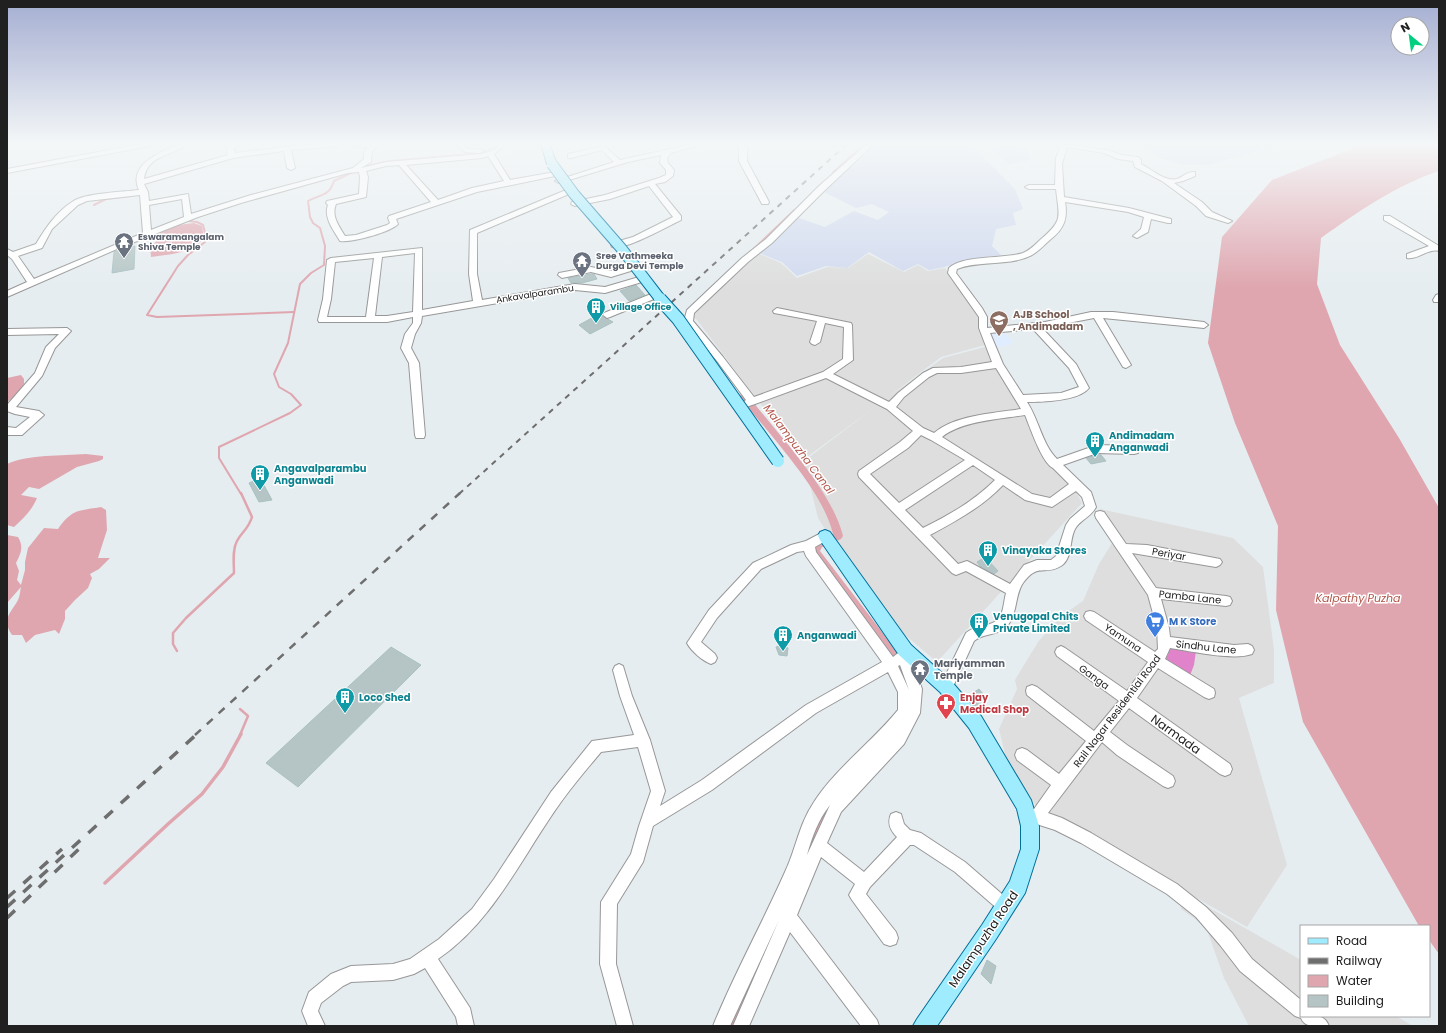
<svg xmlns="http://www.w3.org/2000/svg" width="1446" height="1033" viewBox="0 0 1446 1033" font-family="Poppins,sans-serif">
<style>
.residential{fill:#dddedd}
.education{fill:#e0ecff}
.farmland{fill:#d1daef}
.pitch{fill:#e183cb}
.water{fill:#dfa6af}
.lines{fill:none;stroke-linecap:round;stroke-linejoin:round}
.stream-far2{stroke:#dfa6af;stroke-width:2}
.stream-far1{stroke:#dfa6af;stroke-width:2.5}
.stream{stroke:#dfa6af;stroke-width:3.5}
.canal{fill:#dfa6af;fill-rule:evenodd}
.building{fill:#b5c5c5;stroke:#a8c1c3}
.minor-casing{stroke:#979797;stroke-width:2}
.major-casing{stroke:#00709b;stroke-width:2}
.minor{fill:#fff;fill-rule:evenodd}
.major{fill:#9eecfe;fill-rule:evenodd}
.rail-far2{stroke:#6e6e6e;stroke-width:2;stroke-dasharray:5.5 5.5;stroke-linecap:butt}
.rail-far1{stroke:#6e6e6e;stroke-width:2.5;stroke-dasharray:8 8;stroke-linecap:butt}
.rail{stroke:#6e6e6e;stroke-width:3.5;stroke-dasharray:11 11;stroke-linecap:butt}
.major-bridge-far1-casing{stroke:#00709b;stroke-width:12;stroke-linecap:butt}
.major-bridge-casing{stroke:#00709b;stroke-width:14;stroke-linecap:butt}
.major-bridge-far1{stroke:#9eecfe;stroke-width:10}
.major-bridge{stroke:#9eecfe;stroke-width:12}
.labels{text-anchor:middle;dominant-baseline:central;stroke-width:3;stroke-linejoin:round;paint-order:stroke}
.far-worship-label{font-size:9px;font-weight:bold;fill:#5b616d;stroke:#fff;text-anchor:start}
.far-street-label{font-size:9px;fill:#202020;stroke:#fff}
.far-culture-label{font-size:9px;font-weight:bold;fill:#0d838f;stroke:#fff;text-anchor:start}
.education-label{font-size:10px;font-weight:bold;fill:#785e54;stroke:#fff;text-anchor:start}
.culture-label{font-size:10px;font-weight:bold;fill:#0d838f;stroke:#fff;text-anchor:start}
.street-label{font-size:10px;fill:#202020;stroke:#fff}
.shop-label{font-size:10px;font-weight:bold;fill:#366cbe;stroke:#fff;text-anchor:start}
.worship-label{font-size:10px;font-weight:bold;fill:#5b616d;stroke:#fff;text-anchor:start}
.health-label{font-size:10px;font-weight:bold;fill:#be3a42;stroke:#fff;text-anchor:start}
.water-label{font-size:11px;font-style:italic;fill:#b25549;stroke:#fff}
.near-street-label{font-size:12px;fill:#202020;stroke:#fff}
</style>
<rect width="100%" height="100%" fill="#e6edf0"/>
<g class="residential">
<path d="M757,253l24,10 16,15 30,-11 21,1 20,-14 36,18 14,-7 10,6 17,-3 33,46 7,31 -44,12 -57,43 59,-42 42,-11 66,119 20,17 11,20 -145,159 -52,-44 -34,-47 -33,-53 -14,-57 75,-57 -76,56 -106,-140 -7,-5z"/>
<path d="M1100,509l133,29 30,29 11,83v33l-35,15 48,167 -40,62 -212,-122 -29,-47 -7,-29 18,-40 -2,-9 23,-38 22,-25 23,-16 16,-37 15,-24 -18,-26z"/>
<path d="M1180,891l121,69v56h95l17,10h-164l-25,-48 -18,-51 -25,-18z"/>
</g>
<path class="education" d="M1004,333l9,8 -1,3 -17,4 -8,-14z"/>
<g class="farmland">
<path d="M876,144h107l-11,2 43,43 8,20 -10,4 3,12 -20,4 -4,17 9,9 -32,4 -25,8 -15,3 -11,-6 -15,7 -34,-19 -22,16 -21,-2 -29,10 -15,-14 -23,-9 37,-36 29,10 29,-16 24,9 11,-8 -17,-8 -16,4 -34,-17 38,-31z"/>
<path d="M986,144h34l12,15 -23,5z"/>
<path d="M1142,144h144l-79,21 -26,-1 -21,-6z"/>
</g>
<path class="pitch" d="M1170,646l26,5 -2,14 -5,13 -26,-17 5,-6z"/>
<g class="water">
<path d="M1360,144h79v27c-43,14 -81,41 -118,67l-4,46 23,61 59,93 40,70v446l-10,-14v-14h-10l-116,-204 -27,-112 2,-84 -43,-103 -27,-80 14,-106 50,-57 74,-29z"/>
<path d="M194,223l8,3 2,12c-14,16 -33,16 -53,19l-1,-11c6,-4 10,-6 10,-13l18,-8z"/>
<path d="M21,375l3,4v5l-6,10 -11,8v-24z"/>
<path d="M86,454l17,2v3l-4,2 -22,6 -38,22 -10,-2 -8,8 16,3c-5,12 -13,20 -23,29l-7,-2v-61c22,-10 55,-8 79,-10z"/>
<path d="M101,507l5,3 1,20 -9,28h12l-11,11 -9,5 2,4 -4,10 -13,12 -10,11v8l-6,15 -4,-4 -20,5 -9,8 -4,-8h-10c-11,-16 -1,-22 6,-35 2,-4 2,-9 3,-13l-14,16v-68l11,2c6,10 3,16 -2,26l3,8 -2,9 4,5 4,-15v-8l3,-14 16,-20 14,1c14,-20 20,-18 43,-22z"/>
</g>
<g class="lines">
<g class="stream-far2">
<path d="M365,157l-1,-3 5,-10"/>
<path d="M360,168l30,-7 91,-8 9,-4 6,-5"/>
<path d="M94,205l12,-6 25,-3"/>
<path d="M188,221l9,1 6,3 3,12 -1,5 -17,13 -10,11 -31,49 10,2 137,-5"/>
<path d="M241,494l-22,-36v-11l71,-34 11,-8 -10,-11 -12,-7 -5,-13 14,-31 12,-59 11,-11 13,-8 1,-19 -5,-18 -7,-5 -3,-6 -2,-16c12,-7 21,-4 26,-20l19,-9"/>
</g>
<g class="stream-far1">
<path d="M177,651l-4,-7v-11l13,-15 48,-45c0,-10 -2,-23 3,-32 5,-10 11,-11 15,-24l-11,-24"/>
<path d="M240,709l8,7 -8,19"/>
</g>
<path class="stream" d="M105,883l63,-59 34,-30 21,-27 18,-33"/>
<g class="canal">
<path d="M863,144h6l-33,30h-4v-2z"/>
<path d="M794,209l5,1 -45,43h-4v-2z"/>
<path d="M744,393l3,1c30,40 84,94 96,142l-2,3 -19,8 -2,4 85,111 1,3 -1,3 -4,2 -4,-2 -85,-113 -2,-3 6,-11 17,-7c-10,-44 -64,-99 -92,-136l-1,-2 1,-2z"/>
<path d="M832,798l4,2 2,4 -2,4 -27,50 -4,2 -4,-2 -2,-4c5,-11 23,-52 33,-56z"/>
<path d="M778,915l4,2 2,4 -16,41 -5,1 -5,-1 -1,-5 17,-40z"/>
<path d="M758,962l5,2 2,5 -26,57h-14l28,-62z"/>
</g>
</g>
<g class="building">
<path d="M135,246l-1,23 -22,4 2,-21z"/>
<path d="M591,274h3l3,5 -15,4h-11l-3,-5z"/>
<path d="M636,285l9,10 -16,6 -9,-10z"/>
<path d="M601,313l1,3 11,6 -23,12 -11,-9z"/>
<path d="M1097,455h4l5,6 -15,3 -5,-6z"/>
<path d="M260,478l12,22 -13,2 -10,-19z"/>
<path d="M985,557l13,14 -4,3 -14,-8 -3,-4z"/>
<path d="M782,645l6,3 -1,8 -8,-1 -3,-8z"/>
<path d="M391,647l30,18 -123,122 -32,-24z"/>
<path d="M979,689l8,10 -12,8 -8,-10z"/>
<path d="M987,960l9,6 -5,18 -10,-10z"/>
</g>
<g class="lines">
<defs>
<g id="minor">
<path d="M141,144h12l-3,2 -143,27v-4z"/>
<path d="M180,144h8c-14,12 -41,10 -44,35l84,-24 -2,-7 5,-4h7l-4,5 1,4 77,-9h30l-3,2 -48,4 4,18 -4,2 -4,-2 -3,-17 -51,7 -89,26 4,8 1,9 39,-7 3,20 60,-19 102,-27 11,-9v-7l4,-5 -14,-1 -3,-2h30l-9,7 -1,11 -10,6 25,-6 95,-8 11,-3 8,-7h7l-13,10 16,26 45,-8 4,2 -4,2 -78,16 -81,27 2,5c-7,8 -47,19 -58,17 -6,-10 -17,-24 -12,-36l-2,-2 1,-2 32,-7 1,-17 -1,-5 -11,1 -107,30 -43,14 -81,32 -110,48v-6l20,-9 -15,-23 -5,-4v-6l6,3 23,-8c9,-15 20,-32 36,-42 12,-9 51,-10 67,-12 -12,-25 22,-39 41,-46zM488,156l16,25 -32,7 -34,12 -32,-35 76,-7zM399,165l32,37 -42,14 -1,2 2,5 -3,2 -31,10 -11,1c-6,-10 -14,-20 -9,-32l30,-7 2,-20 -2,-6 20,-5zM140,195l3,38 -109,46 -16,-23 24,-8 10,-19 26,-24 9,-4zM182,199l2,18 -33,13 -2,-25z"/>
<path d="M456,144h7l6,5h11l4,2 -4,2 -15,-1z"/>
<path d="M693,144h9l-31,9 -4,5 1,5 6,7 -1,6 -8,6 -10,2 26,32v4c-15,7 -54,30 -69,27l-1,-2 1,-2 21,-6 40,-20 -24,-31 -39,13 -35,7 -4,-2 1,-2 33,-7 54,-17 7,-3v-5l-6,-7 1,-8 -33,7 -69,21 -4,-2 59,-19 -12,-12 -31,8h-3v-4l36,-8 16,14z"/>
<path d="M737,144h6l4,4v13l22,41 -1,2h-6l-1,-2 -22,-41v-13z"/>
<path d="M867,144h7l-49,46 -53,53 -24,19 -54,51 -1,8 30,36 31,40 69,-25 20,-13 1,-32 -19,-4 -5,19 -5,3 -3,-1 -2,-2 7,-21 -43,-8 -1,-2 4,-3 74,15 1,2 1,35 -20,14 56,28 9,-9 25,-20 10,-5 28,-1 31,-5 -13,-34v-11l-31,-44 1,-5c13,-13 55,-9 74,-15 7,-3 12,-8 17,-13 24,-20 19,-23 16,-51h-27l-4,-2 4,-2h26l1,-27 5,-14 46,6 15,5 16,2 3,3v4c10,5 24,18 36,15 6,-2 10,-8 18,-7v4l-12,5 -9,2 28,19 10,10 20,9 -4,2 -22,-7 -10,-10 -34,-25 -27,-14 -2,-6 -15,-2 -14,-6 -37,-6 -5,17 2,33 65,11 42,11v4h-3l-17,-4 -3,13 -11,6 -4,-2 8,-7 3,-12 -16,-5 -63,-10c3,16 -1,27 -14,37 -6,5 -12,12 -19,16 -23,12 -51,5 -75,14l-1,4 26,35 5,9v11l58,-6 46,-10h22l91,10 4,3 -4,3 -101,-10 28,47 -5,3 -3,-1 -29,-49 -52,10 34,36 13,24c-10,13 -46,14 -62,14 12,18 15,42 30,57l40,-14 37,1 4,1 1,3 -1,3 -4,1 -37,-1 -34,12 28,27 5,15c-5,10 -16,13 -21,22 -6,11 -2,29 -14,37 -16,10 -23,-4 -38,17 -9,13 -5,34 -18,45 -9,8 -22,5 -31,13l-23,50 -5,2 -5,-2 -1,-4 26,-54c10,-9 29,-5 35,-18 3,-7 3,-15 5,-22l-40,-22 -10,4 -4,-2 -93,-96 -1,-3 1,-3 41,-29 13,-11 -26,-22 -61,-31 -71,26 -9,3 -3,-1 -2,-2 5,-4 -29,-39 -33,-40 3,-11 55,-52 24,-19 53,-53zM1033,329l36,39 10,19 -18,6 -38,2 -20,-31 -13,-31zM996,368l25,41c-26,4 -66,6 -87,24l-11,-5 -27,-21 8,-10 25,-20 8,-4h24zM1025,415c5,12 17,48 28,53l16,16 -19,14 -18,-4 -90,-57c19,-16 59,-18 83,-22zM921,435l10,5 34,20 -66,43 -29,-29 38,-26zM973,465l22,15c-21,21 -46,35 -72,48l-18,-18zM1003,485l22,15 27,7 24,-16 6,6 3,9 -15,13 -4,6 -10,31 -5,4h-14l-13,5 -14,19 -39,-21 -4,-2 -9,3 -28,-29c26,-14 52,-28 73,-50z"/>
<path d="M566,190h3v4l-92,39v41l5,26 93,-16 30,3 34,-10 4,3 -1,2 -37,11 -30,-3 -153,26 -1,7 -6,11 -4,14 8,15 6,72 -1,3h-8l-1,-3 -6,-72 -8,-15 4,-14 8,-11v-6l-26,5h-68l-1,-2 5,-21 4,-39 4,-2 91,-10v62l51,-9 -4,-27 1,-44zM415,253l-2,59 -26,4h-12l7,-59zM374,258l-8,59h-39l4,-18 4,-37z"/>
<path d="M1384,216h6l49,30v5c-11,-3 -21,9 -32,7v-4l22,-8 -45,-26z"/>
<path d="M631,266l4,2 -1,2 -23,7 -20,-5 -29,6 -4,-3 1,-2 32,-6 20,4z"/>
<path d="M651,294l3,1 1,2 -1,2 -44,18 -3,1 -4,-3 1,-2z"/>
<path d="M1439,294v8h-5l-1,-2 3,-5z"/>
<path d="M67,328l4,3 -16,17 -13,28 -26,31 23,4 5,4 -22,20h-15v-8l9,1 14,-11 -15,-3 -8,-3v-6l28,-32 11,-26 13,-13 -52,1v-6z"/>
<path d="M1100,511l4,1 22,32 21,1 73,14 2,3 -2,3 -4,2 -84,-14 24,35 70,8 4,1 2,4 -2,4 -4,1 -65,-7 8,29 1,9 64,8 14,-1 4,2 2,4 -2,4c-19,7 -61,-3 -82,-6l-5,11 49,30 1,4 -1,4 -5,2 -5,-2 -46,-29 -21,30 93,66 2,5 -2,5 -5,2 -5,-2 -91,-66 -19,24 17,13 46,31 2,5 -2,5 -5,2 -5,-2 -46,-31 -15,-13 -54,71 14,5 29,15 86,51 29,23 26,26 20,26 49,41v16c12,0 23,-3 28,10 -10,0 -24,3 -28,-8l-6,-2 -55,-45 -20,-26 -24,-28 -29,-23 -86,-51 -26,-13 -28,-9 -2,-5 2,-5 7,-2 17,-24 -34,-25 -2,-5 2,-5 5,-2 5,2 32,24 27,-33 -59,-46 -1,-4 1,-4 5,-2 5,2 57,44 25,-30 -62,-45 -2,-4 2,-4 4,-2 4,2 62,43 21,-29 -62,-42 -2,-4 2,-4 4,-1 4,1 61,40 3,-3 -1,-21 -9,-33 -52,-77 -1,-3 1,-3z"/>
<path d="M825,531l4,2 2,3 -2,3 -14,8 1,5 77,105 9,-7 4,2 10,19 6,18 -2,24 -16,31 -63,68 -14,31 37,29 33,-35c-7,-7 -10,-14 -6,-23l5,-2 5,2 3,10 6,6 11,3 44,29 45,39 3,5 -3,5 -5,3 -5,-3 -45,-39 -41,-27h-4l-40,42 -4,7 30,38 2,6 -2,6 -6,2 -6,-2 -32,-44 -3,-5 6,-11 -34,-27 -24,58 80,105 2,6h-18l-71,-94 -41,94h-16l46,-106 -49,106h-17c21,-52 49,-102 72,-154 11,-23 14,-48 29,-70 22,-34 58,-60 84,-92v-18l-10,-20 -72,41 -104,77 -59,36 -10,36 -26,42 -1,60 17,62h-16l-17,-62 1,-62 30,-48 8,-28 12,-35 -13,-44 -37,5c-14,17 -28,33 -40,50 -39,54 -67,119 -123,157l32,49 4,18h-16l-2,-9 -31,-49 -11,6 -21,6 -42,2 -8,4 -22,17 -3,8 7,15h-17l-6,-15 7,-19 22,-18 20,-8 42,-2 17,-5 29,-20 33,-30 22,-30 57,-87 41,-51 42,-6 -14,-39 -7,-26 2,-4 4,-2 4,2 9,30 18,44 15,51 -5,15 42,-26 104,-75 76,-43 -76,-106 -2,-5 -7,1 -36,17 -44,49 -16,24 14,12 2,4 -2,4 -4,2c-8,-3 -20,-13 -24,-21l22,-33 44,-47 38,-18 15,-4zM900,665l9,25 -11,-24zM830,805l-23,50c5,-18 11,-35 23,-50z"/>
</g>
<g id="major">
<path d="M541,144h8l8,20 -2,2 -3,1 -5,-3z"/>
<path d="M825,530l5,2 81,113 41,37 29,34 50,84 8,26v23l-14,44 -29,46 -59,87h-24l4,-7 65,-94 28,-44 11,-32v-23l-4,-17 -48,-81 -29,-36 -41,-37 -79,-115 -2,-4 2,-4z"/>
</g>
</defs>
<use href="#minor" class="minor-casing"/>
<use href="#major" class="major-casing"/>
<use href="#minor" class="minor"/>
<use href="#major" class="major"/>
<path class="rail-far2" d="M459,494l388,-350"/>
<path class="rail-far1" d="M195,735l265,-242"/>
<g class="rail">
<path d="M7,898l55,-49"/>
<path d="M7,907l190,-173"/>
<path d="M7,918l75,-72"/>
</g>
<defs>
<path id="major-bridge-far1" d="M552,164l22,30 47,54 40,52"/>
<path id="major-bridge" d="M660,299l18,20 100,142"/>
</defs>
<use href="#major-bridge-far1" class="major-bridge-far1-casing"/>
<use href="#major-bridge" class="major-bridge-casing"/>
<use href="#major-bridge-far1" class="major-bridge-far1"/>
<use href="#major-bridge" class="major-bridge"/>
</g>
<linearGradient id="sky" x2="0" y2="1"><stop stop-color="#a4aed1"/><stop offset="0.5" stop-color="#f4f7f8"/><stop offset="1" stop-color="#f4f7f8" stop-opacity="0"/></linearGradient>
<rect width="1446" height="288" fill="url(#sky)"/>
<defs>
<symbol id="temple-pin" viewBox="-11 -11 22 30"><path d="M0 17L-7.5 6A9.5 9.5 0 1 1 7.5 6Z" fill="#6b7280" stroke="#fff"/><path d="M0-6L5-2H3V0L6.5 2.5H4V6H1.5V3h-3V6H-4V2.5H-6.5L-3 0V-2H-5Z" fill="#fff"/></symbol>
<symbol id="building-pin" viewBox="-11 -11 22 30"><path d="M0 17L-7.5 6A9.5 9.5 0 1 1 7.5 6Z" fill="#0f9aa8" stroke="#fff"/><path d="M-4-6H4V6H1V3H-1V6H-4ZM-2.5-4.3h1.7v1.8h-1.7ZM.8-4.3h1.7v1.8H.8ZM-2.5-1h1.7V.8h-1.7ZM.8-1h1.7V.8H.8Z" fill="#fff"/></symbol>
<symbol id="school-pin" viewBox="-11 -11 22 30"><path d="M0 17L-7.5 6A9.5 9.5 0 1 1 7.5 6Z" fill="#8d6e63" stroke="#fff"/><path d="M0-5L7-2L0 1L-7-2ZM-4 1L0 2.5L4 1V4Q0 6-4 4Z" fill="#fff"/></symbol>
<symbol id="supermarket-pin" viewBox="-11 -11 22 30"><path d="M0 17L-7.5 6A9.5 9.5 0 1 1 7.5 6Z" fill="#3f7fe0" stroke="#fff"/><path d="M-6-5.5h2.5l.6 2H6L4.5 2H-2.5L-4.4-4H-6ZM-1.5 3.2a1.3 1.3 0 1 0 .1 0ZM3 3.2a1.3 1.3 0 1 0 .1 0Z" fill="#fff"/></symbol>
<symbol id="pharmacy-pin" viewBox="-11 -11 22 30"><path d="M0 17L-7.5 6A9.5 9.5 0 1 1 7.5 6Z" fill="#e0444e" stroke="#fff"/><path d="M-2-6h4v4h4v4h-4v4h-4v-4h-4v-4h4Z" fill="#fff"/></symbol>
</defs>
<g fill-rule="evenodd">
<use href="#temple-pin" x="113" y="231" width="22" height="30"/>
<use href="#temple-pin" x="571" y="250" width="22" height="30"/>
<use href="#building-pin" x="585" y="296" width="22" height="30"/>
<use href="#school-pin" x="988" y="309" width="22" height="30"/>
<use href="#building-pin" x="1084" y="430" width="22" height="30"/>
<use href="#building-pin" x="249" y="463" width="22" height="30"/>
<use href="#building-pin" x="977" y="539" width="22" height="30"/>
<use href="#supermarket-pin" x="1144" y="610" width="22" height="30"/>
<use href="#building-pin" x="968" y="611" width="22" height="30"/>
<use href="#building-pin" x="772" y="624" width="22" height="30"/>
<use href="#temple-pin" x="909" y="658" width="22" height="30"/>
<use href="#building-pin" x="334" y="686" width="22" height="30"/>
<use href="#pharmacy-pin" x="935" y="692" width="22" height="30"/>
</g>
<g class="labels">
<g class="far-worship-label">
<text x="138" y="237">Eswaramangalam<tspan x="138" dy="10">Shiva Temple</tspan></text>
<text x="596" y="256">Sree Vathmeeka<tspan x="596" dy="10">Durga Devi Temple</tspan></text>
</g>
<g class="far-street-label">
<text transform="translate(535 294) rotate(-9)">Ankavalparambu</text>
</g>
<g class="far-culture-label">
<text x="610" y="307">Village Office</text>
</g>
<g class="education-label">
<text x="1013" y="314">AJB School<tspan x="1013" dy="12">, Andimadam</tspan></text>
</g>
<g class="culture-label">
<text x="1109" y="435">Andimadam<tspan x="1109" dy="12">Anganwadi</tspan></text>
<text x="274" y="468">Angavalparambu<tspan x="274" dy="12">Anganwadi</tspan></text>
<text x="1002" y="550">Vinayaka Stores</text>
<text x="993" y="616">Venugopal Chits<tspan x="993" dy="12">Private Limited</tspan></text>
<text x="797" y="635">Anganwadi</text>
<text x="359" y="697">Loco Shed</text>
</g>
<g class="street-label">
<text transform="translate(1169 554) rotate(10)">Periyar</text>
<text transform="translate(1190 597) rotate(6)">Pamba Lane</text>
<text transform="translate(1123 638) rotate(34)">Yamuna</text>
<text transform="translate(1206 647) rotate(6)">Sindhu Lane</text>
<text transform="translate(1094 677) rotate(36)">Ganga</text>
<text transform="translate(1117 711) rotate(-53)">Rail Nagar Residential Road</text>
</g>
<g class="shop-label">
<text x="1169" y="621">M K Store</text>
</g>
<g class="worship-label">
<text x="934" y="663">Mariyamman<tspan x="934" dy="12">Temple</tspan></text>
</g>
<g class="health-label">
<text x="960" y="697">Enjay<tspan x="960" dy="12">Medical Shop</tspan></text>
</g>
<g class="water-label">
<text transform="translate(799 449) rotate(53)">Malampuzha Canal</text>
<text x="1358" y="598">Kalpathy Puzha</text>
</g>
<g class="near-street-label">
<text transform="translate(1176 734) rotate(36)">Narmada</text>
<text transform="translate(983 939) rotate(-56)">Malampuzha Road</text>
</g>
</g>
<rect width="1446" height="1033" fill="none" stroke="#202020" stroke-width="16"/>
<rect x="1300" y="925" width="130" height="92" fill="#ffffff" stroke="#a6a6a6"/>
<rect x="1308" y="938" width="20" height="6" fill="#9eecfe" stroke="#a6a6a6"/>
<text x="1336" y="945" font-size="12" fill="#202020">Road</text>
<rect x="1308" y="958" width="20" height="6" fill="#6e6e6e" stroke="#a6a6a6"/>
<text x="1336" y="965" font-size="12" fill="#202020">Railway</text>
<rect x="1308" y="975" width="20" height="12" fill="#dfa6af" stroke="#a6a6a6"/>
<text x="1336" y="985" font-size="12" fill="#202020">Water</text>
<rect x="1308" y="995" width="20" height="12" fill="#b5c5c5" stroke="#a6a6a6"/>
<text x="1336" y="1005" font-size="12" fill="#202020">Building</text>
<g transform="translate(1410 36) rotate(331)"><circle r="19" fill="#ffffff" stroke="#a6a6a6"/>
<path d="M0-3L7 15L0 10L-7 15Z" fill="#00cf7f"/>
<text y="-6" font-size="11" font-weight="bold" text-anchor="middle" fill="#202020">N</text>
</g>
</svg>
